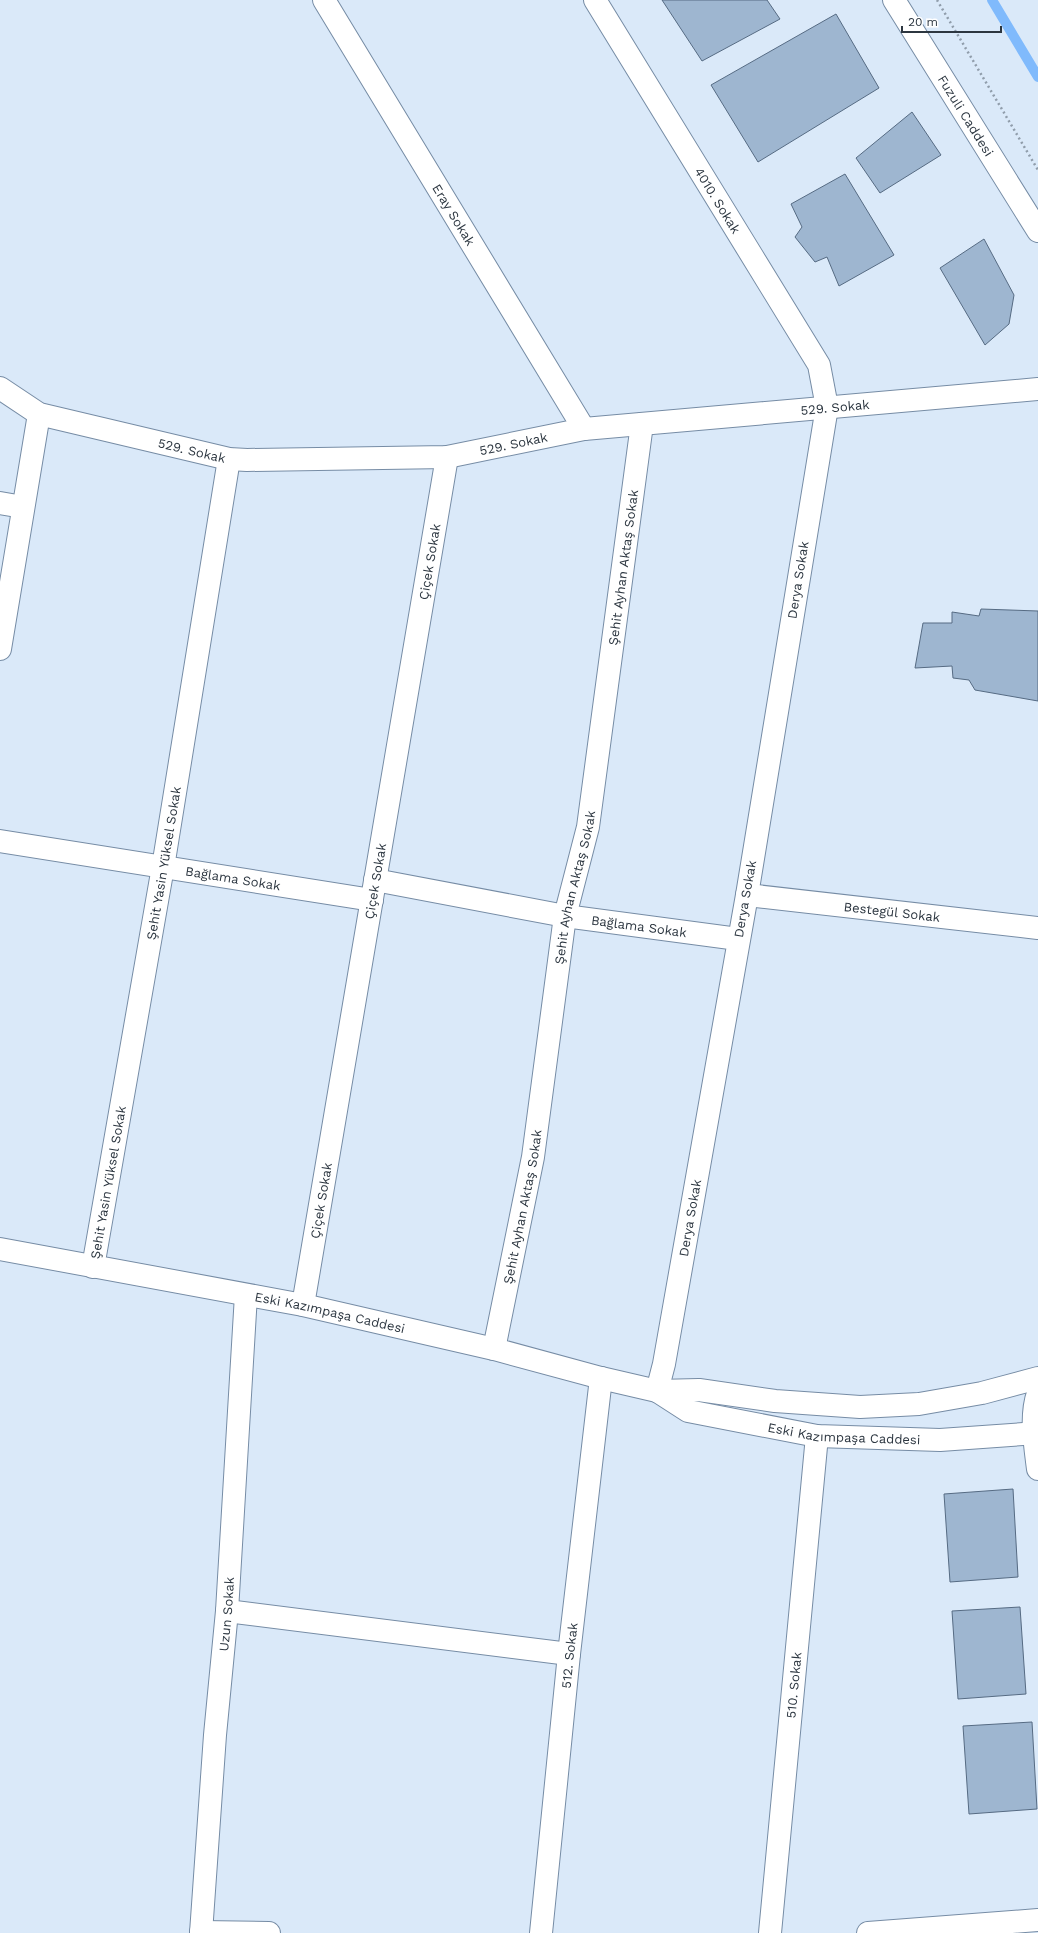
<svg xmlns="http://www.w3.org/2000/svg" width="1038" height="1933" viewBox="0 0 1038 1933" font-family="'Work Sans',sans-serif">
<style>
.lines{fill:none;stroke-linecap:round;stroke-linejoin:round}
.stream{stroke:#80bafc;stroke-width:10}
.building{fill:#9eb6d0;stroke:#566b83}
.minor-casing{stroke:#768ca5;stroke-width:24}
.tertiary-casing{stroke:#768ca5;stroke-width:24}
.path{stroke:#909dab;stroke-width:2.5;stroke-dasharray:2 3;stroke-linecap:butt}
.minor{stroke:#fff;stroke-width:22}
.tertiary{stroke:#fff;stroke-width:22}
.labels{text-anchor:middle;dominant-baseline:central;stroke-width:3;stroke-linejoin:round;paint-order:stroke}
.street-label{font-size:13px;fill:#2c3640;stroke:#fff}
</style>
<rect width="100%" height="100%" fill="#dae9f9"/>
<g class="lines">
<path class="stream" d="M992,0l46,77"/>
</g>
<g class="building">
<path d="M662,0h105l13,19 -78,42z"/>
<path d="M836,14l43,74 -121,74 -47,-77z"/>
<path d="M912,112l29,43 -61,38 -24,-35z"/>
<path d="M845,174l49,81 -55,31 -12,-29 -12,5 -20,-25 7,-10 -11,-23z"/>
<path d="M984,239l30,56 -5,29 -24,21 -45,-77z"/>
<path d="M981,609l57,2v90l-63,-11 -6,-10 -16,-2 -1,-12 -37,2 8,-45h29v-11l27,4z"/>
<path d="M1013,1489l5,88 -68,5 -6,-88z"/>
<path d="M1020,1607l6,87 -68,5 -6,-88z"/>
<path d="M1032,1722l5,87 -68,5 -6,-88z"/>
</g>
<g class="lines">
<defs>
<g id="minor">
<path id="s1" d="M324,0l260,429"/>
<path id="s2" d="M595,0l224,365 8,42 -80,488 -83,469 -7,27"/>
<path id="s3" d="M0,388l39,26 190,45 18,1 200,-3 137,-28 454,-40"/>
<path d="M0,503l23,4"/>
<path d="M0,649l39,-235"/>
<path id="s4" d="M0,841l372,59"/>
<path id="s5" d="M375,880l190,36 173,23"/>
<path id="s6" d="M747,895l291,33"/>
<path id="s7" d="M93,1267l70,-400 66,-408"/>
<path id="s8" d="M303,1305l144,-848"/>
<path id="s9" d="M494,1349l39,-192 32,-241 23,-89 54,-403"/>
<path d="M227,1611l342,43"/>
<path d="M201,1932l68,1"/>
<path id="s10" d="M201,1933l14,-198 12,-124 19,-316"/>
<path id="s11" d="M541,1933l28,-279 32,-276"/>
<path id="s12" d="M770,1933l47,-497"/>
<path d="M868,1933l170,-13"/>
</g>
<g id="tertiary">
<path id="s13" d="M894,0l144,231"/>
<path id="s14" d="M0,1249l303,56 191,44 107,29 56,13 42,-1 76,11 85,6 59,-3 63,-11 56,-15"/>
<path id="s15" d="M657,1391l31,20 129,25 123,4 98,-7"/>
<path d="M1038,1393c-8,23 -3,52 0,76"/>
</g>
</defs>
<use href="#minor" class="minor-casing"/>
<use href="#tertiary" class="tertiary-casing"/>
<path class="path" d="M937,0l101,170"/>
<use href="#minor" class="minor"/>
<use href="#tertiary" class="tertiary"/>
</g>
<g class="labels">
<g class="street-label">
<text stroke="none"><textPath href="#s13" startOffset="136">Fuzuli Caddesi</textPath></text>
<text stroke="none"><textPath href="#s2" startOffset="235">4010. Sokak</textPath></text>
<text stroke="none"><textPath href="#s1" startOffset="251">Eray Sokak</textPath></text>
<text stroke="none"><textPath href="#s3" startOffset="852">529. Sokak</textPath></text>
<text stroke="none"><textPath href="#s3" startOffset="528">529. Sokak</textPath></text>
<text stroke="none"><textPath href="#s3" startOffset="204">529. Sokak</textPath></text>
<text stroke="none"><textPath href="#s8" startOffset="754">Çiçek Sokak</textPath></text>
<text stroke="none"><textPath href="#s9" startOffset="793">Şehit Ayhan Aktaş Sokak</textPath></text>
<text transform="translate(798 580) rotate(-81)">Derya Sokak</text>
<text stroke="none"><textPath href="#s7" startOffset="410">Şehit Yasin Yüksel Sokak</textPath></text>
<text stroke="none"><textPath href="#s4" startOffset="236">Bağlama Sokak</textPath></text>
<text stroke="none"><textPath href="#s8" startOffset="430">Çiçek Sokak</textPath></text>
<text stroke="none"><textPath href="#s9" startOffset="469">Şehit Ayhan Aktaş Sokak</textPath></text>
<text transform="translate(745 899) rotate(-80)">Derya Sokak</text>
<text stroke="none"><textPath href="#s6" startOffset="146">Bestegül Sokak</textPath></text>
<text stroke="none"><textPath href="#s5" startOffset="268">Bağlama Sokak</textPath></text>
<text stroke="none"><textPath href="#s7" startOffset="86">Şehit Yasin Yüksel Sokak</textPath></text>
<text stroke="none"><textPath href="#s8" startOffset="106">Çiçek Sokak</textPath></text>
<text stroke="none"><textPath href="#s9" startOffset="145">Şehit Ayhan Aktaş Sokak</textPath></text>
<text transform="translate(690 1218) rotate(-80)">Derya Sokak</text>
<text stroke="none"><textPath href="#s14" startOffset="336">Eski Kazımpaşa Caddesi</textPath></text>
<text stroke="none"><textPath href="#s15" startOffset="195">Eski Kazımpaşa Caddesi</textPath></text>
<text stroke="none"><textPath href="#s10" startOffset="320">Uzun Sokak</textPath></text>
<text stroke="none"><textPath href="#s11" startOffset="279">512. Sokak</textPath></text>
<text stroke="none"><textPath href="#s12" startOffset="249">510. Sokak</textPath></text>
</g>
</g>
<path d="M902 26v6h99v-6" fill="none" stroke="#2c3640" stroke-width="2"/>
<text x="908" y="26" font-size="12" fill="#2c3640" stroke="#ffffff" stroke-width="3" paint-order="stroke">20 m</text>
</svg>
